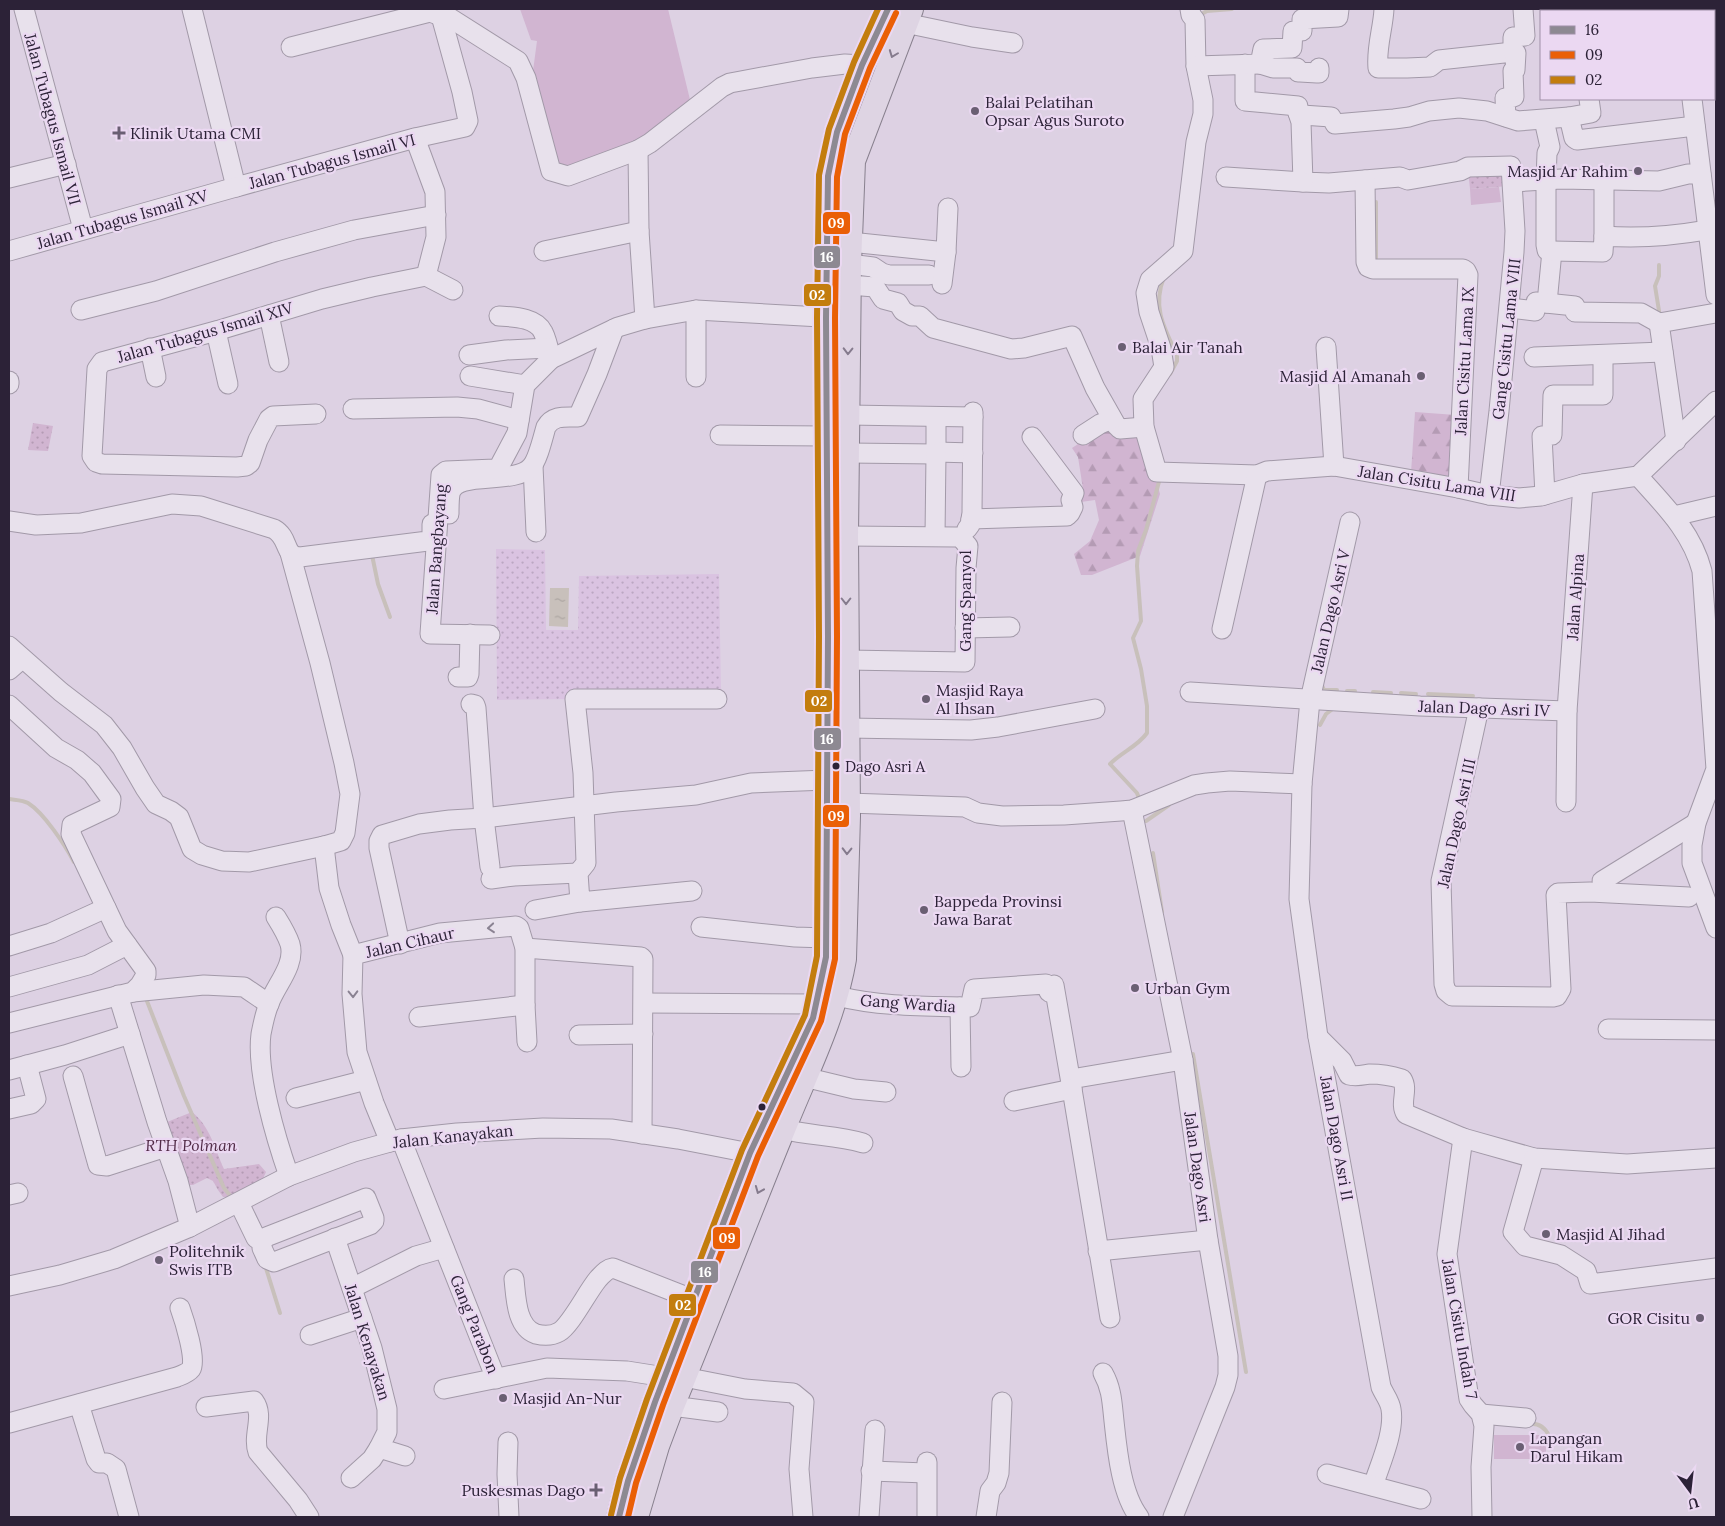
<svg xmlns="http://www.w3.org/2000/svg" width="1725" height="1526" viewBox="0 0 1725 1526" font-family="Lora,serif">
<style>
.farmland{fill:url(#farmland-dots)}
.grass{fill:#d1b5d1}
.forest{fill:url(#forest-firs)}
.park{fill:url(#park-dots)}
.water{fill:url(#water-ripples)}
.lines{fill:none;stroke-linecap:round;stroke-linejoin:round}
.stream{stroke:#c8c0bb;stroke-width:4}
.minor-casing{stroke:#a299a8;stroke-width:21}
.major-casing{stroke:#88808e;stroke-width:26}
.minor{stroke:#e8e1ec;stroke-width:19}
.major{stroke:#ded4e3;stroke-width:24}
.bus-1-casing{stroke:#ebd8f2;stroke-width:10}
.bus-2-casing{stroke:#ebd8f2;stroke-width:10}
.bus-3-casing{stroke:#ebd8f2;stroke-width:10}
.bus-1{stroke:#8d8992;stroke-width:6}
.bus-2{stroke:#ea5f06;stroke-width:6}
.bus-3{stroke:#c37d0e;stroke-width:6}
.oneway{stroke:#857b8d}
.oneway2{stroke:#8a8292}
.poi-dot{fill:#6a5f73;stroke:#ebd8f2;stroke-width:2}
.bus-dot{fill:#2c2237;stroke:#ebd8f2;stroke-width:2}
.labels{text-anchor:middle;dominant-baseline:central;stroke-width:4.5;stroke-linejoin:round;paint-order:stroke}
.bus-label{font-size:15px;fill:#2c2237;stroke:#ebd8f2;text-anchor:start}
.poi-label{font-size:16px;fill:#2c2237;stroke:#ebd8f2;text-anchor:start}
.street-label{font-size:16px;fill:#2c2237;stroke:#ebd8f2}
.park-label{font-size:16px;font-style:italic;fill:#512b47;stroke:#ebd8f2}
.line-badge{stroke:#ebd8f2;stroke-width:2}
.badge-label{font-size:14px;text-anchor:middle;font-weight:bold;fill:#fff}
</style>
<defs>
<pattern id="farmland-dots" width="8" height="8" patternUnits="userSpaceOnUse" patternTransform="scale(1.25)"><rect width="8" height="8" fill="#dac3e1"/><path d="M2 2h.1M6 6h.1" fill="none" stroke="#bba7c2" stroke-width="1.8" stroke-linecap="round"/></pattern>
<pattern id="forest-firs" width="22" height="20" patternUnits="userSpaceOnUse" patternTransform="scale(1.25)"><rect width="22" height="20" fill="#d1b5d1"/><path d="M5 1l3.5 6h-7zM16 11l3.5 6h-7z" fill="#b49bb4"/></pattern>
<pattern id="park-dots" width="8" height="8" patternUnits="userSpaceOnUse" patternTransform="scale(1.25)"><rect width="8" height="8" fill="#d1b5d1"/><path d="M2 2h.1M6 6h.1" fill="none" stroke="#b49bb4" stroke-width="1.8" stroke-linecap="round"/></pattern>
<pattern id="water-ripples" width="26" height="14" patternUnits="userSpaceOnUse" patternTransform="scale(1.25)"><rect width="26" height="14" fill="#c8c0bb"/><path d="M2 4q2-2 4 0t4 0M15 11q2-2 4 0t4 0" fill="none" stroke="#aca5a1"/></pattern>
</defs>
<rect width="100%" height="100%" fill="#ddd1e3"/>
<path class="farmland" d="M496,549l49,1 1,80h32l1,-54 140,-2 2,118 -146,7 -78,1z"/>
<g class="grass">
<path d="M520,9h148l24,99 -34,29 -100,34 -27,-85 6,-45 -6,-1z"/>
<path d="M1499,187l2,15 -30,3 -1,-16z"/>
<rect x="1494" y="1435" width="52" height="24"/>
</g>
<g class="forest">
<path d="M1415,412l41,3 -4,61 -41,-3z"/>
<path d="M1110,423l32,7 18,64 -20,62 -48,19h-11l-7,-21 16,-13 9,-21 -4,-20 -14,2 -4,-9 6,-4 -5,-32 -6,-9z"/>
</g>
<g class="park">
<path d="M1508,167l1,19 -39,3 -2,-19z"/>
<path d="M33,423l20,3 -5,25 -20,-1z"/>
<path d="M192,1112c18,14 23,37 32,57l35,-5 7,8 -4,9 -32,16h-7l-5,-7 -5,-9 -6,-3 -14,7h-9l-22,-61z"/>
</g>
<path class="water" d="M550,588h19l-1,39 -19,-1z"/>
<g class="lines">
<g class="stream">
<path d="M1198,16l9,-5 25,-2"/>
<path d="M1376,202v59l2,3"/>
<path d="M1659,265v11l-4,10 5,31"/>
<path d="M1164,277c-12,30 0,51 13,78v6l-7,13"/>
<path d="M372,555l6,29 12,33"/>
<path d="M1321,683l3,7h13"/>
<path d="M1347,691h8"/>
<path d="M1373,692l18,1"/>
<path d="M1401,693l15,1"/>
<path d="M1428,694l45,2"/>
<path d="M1320,725l6,-11 8,-6"/>
<path d="M9,799c6,1 14,1 19,4 16,10 37,42 46,59"/>
<path d="M1140,801l-3,-8 -27,-29c12,-12 28,-18 37,-31v-27l-6,-37 -8,-31 8,-17 -4,-55 1,-15 8,-21 14,-52"/>
<path d="M1146,821l23,-16"/>
<path d="M1153,853l9,59"/>
<path d="M145,996l39,100 40,92 8,10"/>
<path d="M1193,1054l53,318"/>
<path d="M265,1265l15,48"/>
<path d="M1529,1424c10,-1 16,3 20,12l-1,2"/>
</g>
<defs>
<g id="minor">
<path d="M24,9l59,220"/>
<path d="M192,9l44,178 179,-49 50,-11 3,-6 -6,-29 -21,-76 3,-3"/>
<path d="M436,9l82,52 8,17 25,93 17,5 70,-26 12,-7 72,-56 8,-4 82,-15 33,-4 17,1"/>
<path d="M1190,9l1,6 4,5 1,46 7,34v14l-7,28 -13,109 -33,29 -4,13 3,19 12,36 3,19 -21,32 1,28 13,45 100,3 10,-4 67,-5 124,22 31,7 30,3 22,-2 42,-12 55,-8 78,-75"/>
<path d="M1384,9c-1,20 -8,38 -6,59h29l23,-1 9,-7 74,-8 3,1 -1,17 -2,1 1,26 -9,1 1,19"/>
<path d="M1679,9v2"/>
<path d="M1701,9l3,2"/>
<path d="M905,23l67,14 41,6"/>
<path d="M1714,44h2"/>
<path d="M291,47l139,-35 11,4"/>
<path d="M1513,52v-15l12,-1 -2,-27"/>
<path d="M1245,64v37l53,5v7l3,9 2,60 26,1 71,-6 8,3 52,-9 8,-4 43,-1 4,65 -1,21 -15,159 -10,84"/>
<path d="M1260,64l13,4h24l1,4h2l17,1h2v-5"/>
<path d="M1196,66l64,-2 3,-15 29,-1 1,-17h9v-12l36,-2 1,-8"/>
<path d="M1692,99l24,196"/>
<path d="M1298,113l4,2 29,2 4,7 59,-5 15,-2 20,-6 30,-3 28,3 31,10 51,-4 5,21 3,2 118,-14"/>
<path d="M1569,117l22,-4 -2,-14"/>
<path d="M1544,120l6,27 -3,6 -1,27v65l1,5 5,1 -5,52"/>
<path d="M638,150l1,81 6,88"/>
<path d="M1226,177l77,5"/>
<path d="M9,178l57,-14"/>
<path d="M1365,180l1,82 2,5 5,2h90l3,2 2,4 -10,213"/>
<path d="M1604,181v55"/>
<path d="M1513,182l48,-3 98,2 29,-7h13"/>
<path d="M850,242l96,10"/>
<path d="M9,251l227,-64"/>
<path d="M544,251l95,-20"/>
<path d="M1552,251l51,1 1,-16c35,3 68,0 103,-6"/>
<path d="M849,264l24,3 9,6 7,2h40"/>
<path d="M426,276l27,14"/>
<path d="M942,284l4,-32 2,-44"/>
<path d="M849,285l26,2 8,12 15,4 5,8 9,5h8l13,12 78,21 13,-1 48,-12 23,52 21,37 4,4 24,-2"/>
<path d="M1510,308l25,3 1,-9 39,4v6l66,1 18,10"/>
<path d="M81,310l75,-19 119,-39 79,-22 82,-15"/>
<path d="M269,315l10,47"/>
<path d="M499,316c14,1 37,1 44,16 4,8 6,18 8,27"/>
<path d="M216,331l12,53"/>
<path d="M1326,347l8,119"/>
<path d="M150,348l6,29"/>
<path d="M469,355l37,-5 42,-2"/>
<path d="M1534,357l129,-5"/>
<path d="M470,376l55,9"/>
<path d="M696,377v-67"/>
<path d="M9,381v3"/>
<path d="M353,409l104,-2 21,2 41,11"/>
<path d="M316,414l-43,2 -4,3 -11,21 -8,23 -4,3 -9,1 -135,-3 -6,-2 -4,-6 5,-87 5,-7 114,-31 106,-32 50,-12 54,-11 10,-39 -1,-45 -20,-54"/>
<path d="M848,415l125,2"/>
<path d="M720,435l106,1"/>
<path d="M1083,435l17,-11 12,-5"/>
<path d="M1676,441l-17,-118 57,-10"/>
<path d="M936,452v-35"/>
<path d="M848,453l88,1v-2l37,1"/>
<path d="M533,466l3,66"/>
<path d="M1638,476c26,29 54,56 64,95l14,198 -20,54 -4,22v18l24,65"/>
<path d="M1545,495l-3,-59 10,-1 1,-40h50v-40"/>
<path d="M449,514c0,-7 0,-14 1,-20 5,-25 64,-8 81,-27 7,-7 12,-30 15,-40 7,-12 19,-10 32,-10l19,-43 17,-45"/>
<path d="M1674,516l42,-10"/>
<path d="M971,519l96,-3 3,-3 3,-6 -2,-7 3,-7 -42,-56"/>
<path d="M9,521l27,4 45,-2 91,-19 29,2 73,23c16,9 9,27 26,28l128,-16 4,-3v-14"/>
<path d="M1350,522l-40,178 -8,84 -3,115 19,138 63,350c3,7 9,14 10,22 4,23 -11,55 -18,77"/>
<path d="M967,529l3,-4 2,-12 1,-101"/>
<path d="M846,536l110,1h4l8,9 -2,22 -1,94 -118,-2"/>
<path d="M935,536l1,-82"/>
<path d="M965,628l45,-1"/>
<path d="M1222,629l35,-154"/>
<path d="M490,635l-60,-1 11,-159 5,-4 49,-2 4,-2 18,-34 8,-48 26,-26 67,-32 27,-8 51,-9 143,8"/>
<path d="M9,646l52,46 43,33 18,23 23,40 11,16 15,7 8,6 13,32 10,6 20,6 27,1 75,-16 17,-5 4,-8 5,-39 -6,-31 -24,-100 -30,-110"/>
<path d="M9,670l8,-7"/>
<path d="M458,677h10l1,-3 1,-40"/>
<path d="M1190,692l230,14 147,5"/>
<path d="M471,704l4,1 1,3 8,110 6,49"/>
<path d="M9,705l47,43 21,12 15,13 19,26 -1,8 -38,18 -1,9 46,97 29,40v4l-6,10 -7,7 -124,31"/>
<path d="M1479,708l-38,173 3,103 2,7 6,5 101,1 4,-1 4,-7 -5,-94 2,-2 32,-1 99,5"/>
<path d="M847,728l124,2 27,-3 97,-18"/>
<path d="M1566,802l1,-91 16,-227"/>
<path d="M848,803l117,4 13,6 24,3 62,-1 57,-4 11,-1 62,-25 13,-2 23,-2 72,3"/>
<path d="M1132,810l51,250 25,180 20,116v19l-3,12 -52,130"/>
<path d="M324,846l5,42 12,37 12,30"/>
<path d="M491,879l23,-3 64,-3"/>
<path d="M1602,881l94,-58"/>
<path d="M692,891l-112,11 -2,-29 8,-10 -3,-90 -8,-74h142"/>
<path d="M535,910l45,-8"/>
<path d="M276,917c5,8 11,18 14,27 6,21 -15,42 -21,60 -4,9 -6,20 -8,30 -5,38 15,105 28,142"/>
<path d="M701,927l94,10 32,1"/>
<path d="M400,944l-21,-96v-7l3,-6 37,-11 31,-4 34,-2 132,-16 80,-7 55,-12 76,-3"/>
<path d="M9,946l42,-13 55,-25"/>
<path d="M525,948l116,9 2,2 -1,175"/>
<path d="M1054,985l18,104 38,229"/>
<path d="M9,987l79,-22 39,-20"/>
<path d="M133,992l71,-7 40,2 25,17"/>
<path d="M118,995l39,127 21,59 12,46"/>
<path d="M837,996c44,11 88,10 133,11l4,-18 72,-5 3,8"/>
<path d="M644,1003l173,1"/>
<path d="M960,1007l1,60"/>
<path d="M419,1017l106,-12"/>
<path d="M1608,1029l108,1"/>
<path d="M579,1035l64,-1"/>
<path d="M1318,1037l24,24 7,14c7,2 14,0 21,-1 11,0 22,2 32,5 7,11 -3,24 4,35l57,24 71,20 93,6 89,-6"/>
<path d="M9,1070l56,-15 65,-21"/>
<path d="M73,1076l25,89 9,1 59,-19"/>
<path d="M804,1077l50,12 32,3"/>
<path d="M1071,1079l112,-19"/>
<path d="M296,1098l70,-18"/>
<path d="M1014,1101l58,-12"/>
<path d="M9,1109l22,-5 5,-5 -9,-34"/>
<path d="M783,1129c26,7 54,6 80,14"/>
<path d="M1463,1138l-16,116 22,145 4,6 8,9 3,12 -3,41 1,50"/>
<path d="M401,1139l95,240"/>
<path d="M390,1142l-16,-39 -17,-51 -5,-58 1,-39 87,-22 76,-7 3,2 6,20v57l2,37"/>
<path d="M1534,1158l-21,74 12,14 36,9 25,16 4,13 126,-16"/>
<path d="M9,1195l9,-2"/>
<path d="M239,1203l17,35 6,4v6l5,11 7,3 96,-37 4,-4v-3l-8,-20 -100,39 -4,5"/>
<path d="M335,1238l37,110 15,61v23l-8,16 26,8"/>
<path d="M1098,1251l110,-11"/>
<path d="M514,1279c2,18 2,48 22,55 8,2 16,2 23,-2 12,-7 28,-40 39,-53 5,-5 8,-10 15,-11l82,32"/>
<path d="M9,1286l51,-11 54,-16 76,-32 99,-51 65,-24 47,-13 56,-6 86,-5 68,1 67,10 72,14 13,6"/>
<path d="M352,1288l64,-32 28,-8"/>
<path d="M310,1335l52,-17"/>
<path d="M1103,1373c9,16 9,30 11,48 3,28 7,73 25,96"/>
<path d="M684,1377l61,12 48,4 11,9 -5,67 4,48"/>
<path d="M444,1389l103,-21 80,3 38,6"/>
<path d="M659,1403l13,3 46,6"/>
<path d="M79,1404l17,55 3,4h8l9,6 13,48"/>
<path d="M206,1407l48,-6c11,15 -2,34 4,51l40,48 11,17"/>
<path d="M1481,1414l45,4"/>
<path d="M9,1423l168,-46c5,-2 11,-4 14,-8 6,-9 -7,-50 -11,-61"/>
<path d="M508,1442l-1,32 2,43"/>
<path d="M871,1471l55,2"/>
<path d="M1327,1474l94,25"/>
<path d="M351,1478l21,-19 7,-11"/>
<path d="M869,1517l6,-87"/>
<path d="M927,1517v-55"/>
<path d="M986,1517l4,-26 6,-8 3,-10 3,-71"/>
</g>
<g id="major">
<path d="M619,1517l9,-36 27,-79 95,-249 63,-135 13,-61 2,-321 -2,-318 2,-142 9,-44 25,-67 26,-56"/>
<path d="M636,1517l21,-71 15,-40c38,-92 74,-186 112,-279 22,-55 50,-109 60,-168l4,-143 -2,-280 3,-272 4,-103 58,-152"/>
</g>
</defs>
<use href="#minor" class="minor-casing"/>
<use href="#major" class="major-casing"/>
<use href="#minor" class="minor"/>
<use href="#major" class="major"/>
<defs>
<path id="bus-1" d="M619,1517l9,-36 27,-79 95,-249 63,-135 13,-61 2,-321 -2,-318 2,-142 9,-44 25,-67 26,-56"/>
<path id="bus-2" d="M628,1517l8,-34 27,-78 95,-249 63,-135 14,-62 2,-323 -2,-318 2,-141 8,-43 25,-66 26,-55"/>
<path id="bus-3" d="M611,1515l9,-37 27,-79 95,-249 63,-135 12,-59 2,-320 -2,-318 2,-143 10,-46 25,-67 24,-53"/>
</defs>
<use href="#bus-1" class="bus-1-casing"/>
<use href="#bus-2" class="bus-2-casing"/>
<use href="#bus-3" class="bus-3-casing"/>
<use href="#bus-1" class="bus-1"/>
<use href="#bus-2" class="bus-2"/>
<use href="#bus-3" class="bus-3"/>
</g>
<defs><path id="oneway-chevron" d="M-2-3.5L2.5 0L-2 3.5" fill="none" stroke-width="1.6" stroke-linecap="round" stroke-linejoin="round" transform="scale(1.25)"/></defs>
<g class="oneway">
<use href="#oneway-chevron" transform="translate(893 54) rotate(111)"/>
<use href="#oneway-chevron" transform="translate(848 351) rotate(91)"/>
<use href="#oneway-chevron" transform="translate(846 601) rotate(90)"/>
<use href="#oneway-chevron" transform="translate(847 851) rotate(91)"/>
<use href="#oneway-chevron" transform="translate(759 1190) rotate(112)"/>
</g>
<g class="oneway2">
<use href="#oneway-chevron" transform="translate(491 928) rotate(175)"/>
<use href="#oneway-chevron" transform="translate(353 994) rotate(89)"/>
</g>
<g class="poi-dot">
<circle cx="975" cy="111" r="5"/>
<path d="M116.5 125.5h5v5h5v5h-5v5h-5v-5h-5v-5h5z"/>
<circle cx="1638" cy="171" r="5"/>
<circle cx="1122" cy="347" r="5"/>
<circle cx="1421" cy="376" r="5"/>
<circle cx="926" cy="699" r="5"/>
<circle cx="924" cy="910" r="5"/>
<circle cx="1135" cy="988" r="5"/>
<circle cx="1546" cy="1234" r="5"/>
<circle cx="159" cy="1260" r="5"/>
<circle cx="1700" cy="1318" r="5"/>
<circle cx="503" cy="1398" r="5"/>
<circle cx="1520" cy="1447" r="5"/>
<path d="M593.5 1482.5h5v5h5v5h-5v5h-5v-5h-5v-5h5z"/>
</g>
<g class="bus-dot">
<circle cx="836" cy="766" r="4.5"/>
<circle cx="762" cy="1107" r="4.5"/>
</g>
<g class="labels">
<g class="bus-label">
<text x="845" y="766">Dago Asri A</text>
</g>
<g class="poi-label">
<text x="985" y="102">Balai Pelatihan<tspan x="985" dy="18">Opsar Agus Suroto</tspan></text>
<text x="130" y="133">Klinik Utama CMI</text>
<text x="1628" y="171" text-anchor="end">Masjid Ar Rahim</text>
<text x="1132" y="347">Balai Air Tanah</text>
<text x="1411" y="376" text-anchor="end">Masjid Al Amanah</text>
<text x="936" y="690">Masjid Raya<tspan x="936" dy="18">Al Ihsan</tspan></text>
<text x="934" y="901">Bappeda Provinsi<tspan x="934" dy="18">Jawa Barat</tspan></text>
<text x="1145" y="988">Urban Gym</text>
<text x="1556" y="1234">Masjid Al Jihad</text>
<text x="169" y="1251">Politehnik<tspan x="169" dy="18">Swis ITB</tspan></text>
<text x="1690" y="1318" text-anchor="end">GOR Cisitu</text>
<text x="513" y="1398">Masjid An-Nur</text>
<text x="1530" y="1438">Lapangan<tspan x="1530" dy="18">Darul Hikam</tspan></text>
<text x="585" y="1490" text-anchor="end">Puskesmas Dago</text>
</g>
<g class="street-label">
<text transform="translate(53 119) rotate(75)">Jalan Tubagus Ismail VII</text>
<text transform="translate(332 161) rotate(-15)">Jalan Tubagus Ismail VI</text>
<text transform="translate(122 219) rotate(-16)">Jalan Tubagus Ismail XV</text>
<text transform="translate(205 332) rotate(-16)">Jalan Tubagus Ismail XIV</text>
<text transform="translate(1506 339) rotate(-84)">Gang Cisitu Lama VIII</text>
<text transform="translate(1464 361) rotate(-87)">Jalan Cisitu Lama IX</text>
<text transform="translate(1437 483) rotate(9)">Jalan Cisitu Lama VIII</text>
<text transform="translate(436 549) rotate(-86)">Jalan Bangbayang</text>
<text transform="translate(1575 597) rotate(-86)">Jalan Alpina</text>
<text transform="translate(965 601) rotate(-90)">Gang Spanyol</text>
<text transform="translate(1330 611) rotate(-77)">Jalan Dago Asri V</text>
<text transform="translate(1484 708) rotate(2)">Jalan Dago Asri IV</text>
<text transform="translate(1456 823) rotate(-78)">Jalan Dago Asri III</text>
<text transform="translate(410 942) rotate(-13)">Jalan Cihaur</text>
<text transform="translate(908 1003) rotate(4)">Gang Wardia</text>
<text transform="translate(453 1136) rotate(-6)">Jalan Kanayakan</text>
<text transform="translate(1337 1138) rotate(80)">Jalan Dago Asri II</text>
<text transform="translate(1198 1167) rotate(82)">Jalan Dago Asri</text>
<text transform="translate(475 1324) rotate(68)">Gang Parabon</text>
<text transform="translate(1460 1329) rotate(80)">Jalan Cisitu Indah 7</text>
<text transform="translate(368 1342) rotate(73)">Jalan Kenayakan</text>
</g>
<g class="park-label">
<text x="191" y="1145">RTH Polman</text>
</g>
</g>
<g class="line-badge">
<rect x="822" y="211" width="29" height="24" rx="5" fill="#ea5f06"/>
<rect x="813" y="245" width="28" height="24" rx="5" fill="#8d8992"/>
<rect x="803" y="283" width="29" height="24" rx="5" fill="#c37d0e"/>
<rect x="804" y="689" width="29" height="24" rx="5" fill="#c37d0e"/>
<rect x="813" y="727" width="29" height="24" rx="5" fill="#8d8992"/>
<rect x="822" y="804" width="28" height="24" rx="5" fill="#ea5f06"/>
<rect x="712" y="1226" width="29" height="24" rx="5" fill="#ea5f06"/>
<rect x="690" y="1260" width="29" height="24" rx="5" fill="#8d8992"/>
<rect x="668" y="1293" width="29" height="24" rx="5" fill="#c37d0e"/>
</g>
<g class="badge-label">
<text x="836" y="228">09</text>
<text x="827" y="262">16</text>
<text x="817" y="300">02</text>
<text x="819" y="706">02</text>
<text x="827" y="744">16</text>
<text x="836" y="821">09</text>
<text x="727" y="1243">09</text>
<text x="705" y="1277">16</text>
<text x="683" y="1310">02</text>
</g>
<rect width="1725" height="1526" fill="none" stroke="#2c2237" stroke-width="20"/>
<rect x="1540" y="10" width="175" height="90" fill="#ebd8f2" stroke="#9f8fa7"/>
<rect x="1550" y="26" width="25" height="8" fill="#8d8992" stroke="#9f8fa7"/>
<text x="1585" y="35" font-size="15" fill="#2c2237">16</text>
<rect x="1550" y="51" width="25" height="8" fill="#ea5f06" stroke="#9f8fa7"/>
<text x="1585" y="60" font-size="15" fill="#2c2237">09</text>
<rect x="1550" y="76" width="25" height="8" fill="#c37d0e" stroke="#9f8fa7"/>
<text x="1585" y="85" font-size="15" fill="#2c2237">02</text>
<g transform="translate(1690 1491) rotate(165)" stroke="#ebd8f2" stroke-width="4" paint-order="stroke">
<path d="M0-4L9 19L0 12L-9 19Z" fill="#2c2237"/>
<text y="-8" font-size="14" font-weight="bold" text-anchor="middle" fill="#2c2237">U</text>
</g>
</svg>
